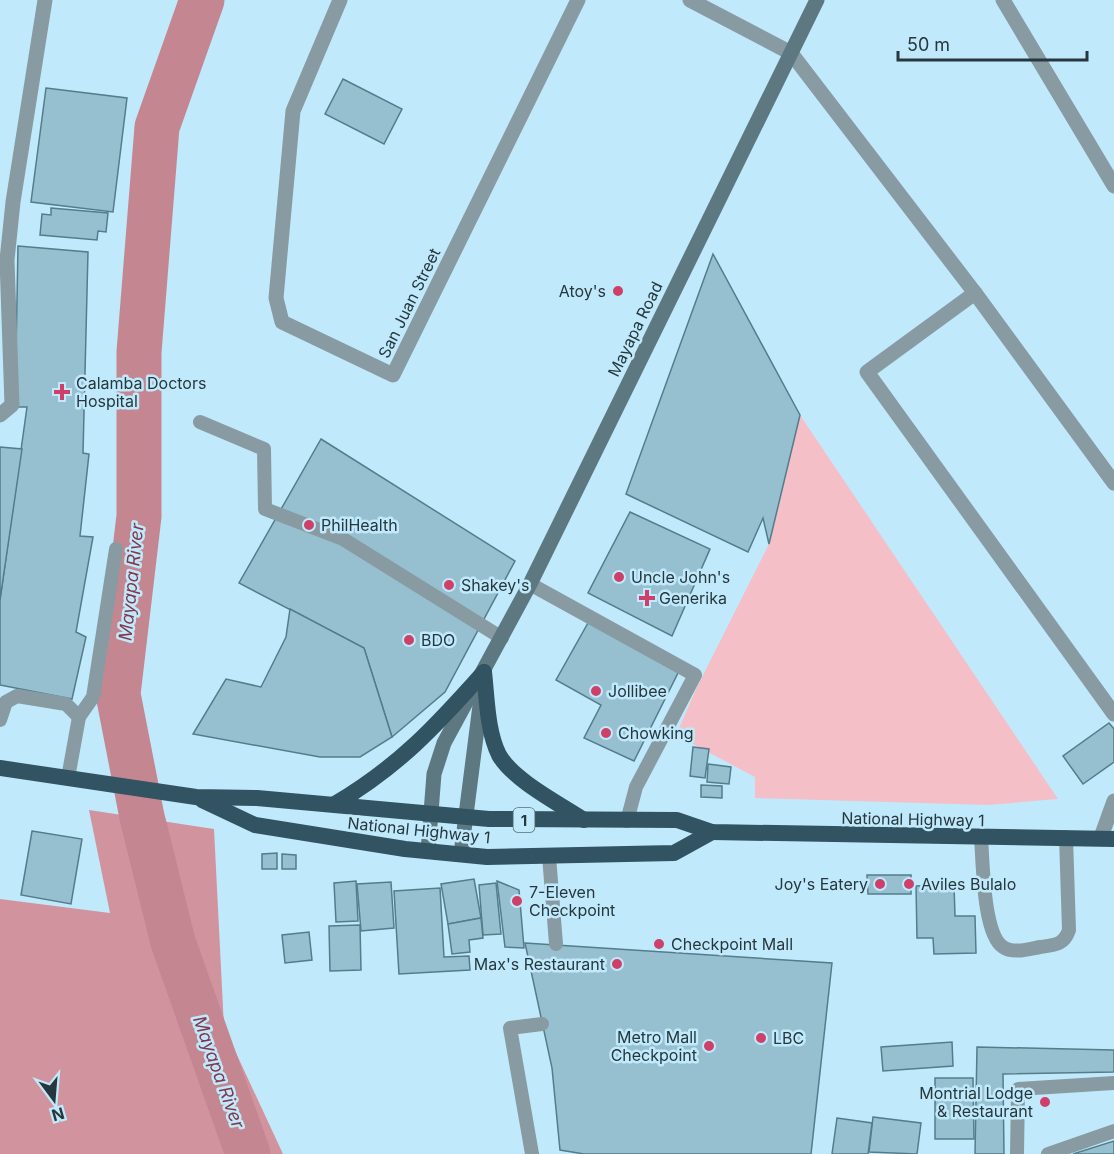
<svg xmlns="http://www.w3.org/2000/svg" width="1114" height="1154" viewBox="0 0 1114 1154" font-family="Inter,sans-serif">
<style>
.green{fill:#f4bfc7}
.forest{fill:#d1949e}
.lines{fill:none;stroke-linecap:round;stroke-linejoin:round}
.river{stroke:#c48792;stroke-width:45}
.building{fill:#96c0d0;stroke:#547c8b;stroke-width:1.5}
.service{stroke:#899ba2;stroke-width:14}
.minor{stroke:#899ba2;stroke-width:15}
.secondary{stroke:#5e7882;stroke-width:15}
.trunk{stroke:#325462;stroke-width:16}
.poi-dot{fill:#cf4068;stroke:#c0eafc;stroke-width:2}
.labels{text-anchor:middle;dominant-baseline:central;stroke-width:5;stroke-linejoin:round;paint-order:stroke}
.shield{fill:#c0eafc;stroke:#546d76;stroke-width:1.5}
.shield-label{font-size:15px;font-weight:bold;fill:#26373d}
.poi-label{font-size:16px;fill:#26373d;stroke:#c0eafc;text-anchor:start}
.street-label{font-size:16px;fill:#26373d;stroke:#c0eafc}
.water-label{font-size:18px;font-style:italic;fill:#833749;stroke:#c0eafc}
</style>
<rect width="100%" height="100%" fill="#c0eafc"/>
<path class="green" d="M800,415l258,384 -70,6 -233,-7v-21l-79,-42 22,-50 71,-141z"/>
<path class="forest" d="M89,810l125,19 10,198 59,127h-283v-255l110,14z"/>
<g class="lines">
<path class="river" d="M202,0l-45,127 -18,225v164l-21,178 24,123 31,125 75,212"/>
</g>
<g class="building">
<path d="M343,79l59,30 -18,35 -59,-30z"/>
<path d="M46,88l81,10 -14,114 -82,-10z"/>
<path d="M51,208l57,5 -2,19 -8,-1 -1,9 -57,-5 2,-21 9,1z"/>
<path d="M18,246l70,6 -5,201 6,1 -9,82 13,1 -17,95 10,5 -14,62 -72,-14v-85l27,-193h-12z"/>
<path d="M713,254l87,161 -31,129 -6,-26 -15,34 -122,-58z"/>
<path d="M321,439l194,122 -70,131 -53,45 -28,-89 -125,-65z"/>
<path d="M0,447l22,2 -22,151z"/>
<path d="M630,512l80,37 -38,87 -84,-43z"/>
<path d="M290,609l74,39 28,89 -32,20h-40l-127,-23 33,-55 35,8 25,-50z"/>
<path d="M593,614l86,57 -45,90 -50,-23 17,-33 -45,-25z"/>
<path d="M1109,723l5,6v33l-31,22 -20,-28z"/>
<path d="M693,747l16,2 -4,29 -15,-2z"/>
<path d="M708,764l23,3 -2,17 -22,-2z"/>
<path d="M701,785l21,1v12l-21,-1z"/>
<path d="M32,831l50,8 -11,65 -50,-9z"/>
<path d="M277,853v16h-15v-15z"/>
<path d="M282,854l14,1v14h-14z"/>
<path d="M867,875h44v19h-43z"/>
<path d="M474,879l7,39 -33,6 -7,-40z"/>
<path d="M356,881l2,40 -22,1 -2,-39z"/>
<path d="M497,881l22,9 5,58 -19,-1z"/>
<path d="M391,882l3,46 -33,3 -4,-47z"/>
<path d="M496,883l5,51 -18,1 -4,-50z"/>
<path d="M954,885l1,31h20l1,37 -42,1 -1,-16h-16l-1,-52z"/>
<path d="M440,888l4,69 25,-1 1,14 -71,4 -5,-83z"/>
<path d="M481,918l2,20 -14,2 1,12 -18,2 -4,-30z"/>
<path d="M360,925l1,45 -31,1 -1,-45z"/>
<path d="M309,932l3,28 -27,3 -3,-28z"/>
<path d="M525,943l307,20 -21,191h-227l-24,-4 -8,-82z"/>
<path d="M952,1042l1,24 -70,5 -2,-24z"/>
<path d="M977,1047l137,3v22l-111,2 1,80h-29z"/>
<path d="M935,1078h38l1,61h-39z"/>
<path d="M873,1117l48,6 -4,31 -48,-2z"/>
<path d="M837,1118l35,5 -4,31h-36z"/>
<path d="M1114,1141v13h-41z"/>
</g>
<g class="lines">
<g class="service">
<path d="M200,422l64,27 1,60 78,30 159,99"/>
<path d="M530,584l165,91 -59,112 -9,34"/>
<path d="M0,720l6,-18 11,-6 49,8 13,13"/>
<path d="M68,778l11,-61 14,-20 23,-148"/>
<path d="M981,838c2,24 2,96 22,109 10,7 26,2 37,0 15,-2 24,-2 29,-17l-3,-93"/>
<path d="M549,856l7,88"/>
<path d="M532,1154l-22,-126 32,-4"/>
<path d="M1017,1154l1,-65 96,-6"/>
<path d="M1048,1154l66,-23"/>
</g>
<g class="minor">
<path d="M340,0l-47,111 -17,187 6,24 111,53 185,-375"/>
<path d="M690,0l101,53 184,240 139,190"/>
<path d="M1003,0l111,186"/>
<path d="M975,293l-108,79 247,342"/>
<path d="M0,415l12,-10 -5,-145 6,-58 32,-202"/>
<path d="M1101,837l13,-36"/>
</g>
<g class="secondary">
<path d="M428,851l6,-77 10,-31 86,-159 287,-584"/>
<path d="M461,854l21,-164"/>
</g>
<g class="trunk">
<path d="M484,672c3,26 3,59 15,83 14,25 61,49 85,65"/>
<path d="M0,768l196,29 61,1 232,21 188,1 35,12 402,7"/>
<path d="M202,800l53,25 150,24 82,8 187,-4 38,-21"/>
<path d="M335,804c64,-38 100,-77 149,-132"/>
</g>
</g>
<g class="poi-dot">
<circle cx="618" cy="291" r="6"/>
<path d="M59 383h6v6h6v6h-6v6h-6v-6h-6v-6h6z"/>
<circle cx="309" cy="525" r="6"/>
<circle cx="619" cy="577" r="6"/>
<circle cx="449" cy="585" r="6"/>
<path d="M644 589h6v6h6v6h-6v6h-6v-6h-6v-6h6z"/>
<circle cx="409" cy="640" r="6"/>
<circle cx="596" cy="691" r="6"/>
<circle cx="606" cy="733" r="6"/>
<circle cx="880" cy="884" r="6"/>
<circle cx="909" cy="884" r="6"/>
<circle cx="517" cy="901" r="6"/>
<circle cx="659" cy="944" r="6"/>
<circle cx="617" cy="964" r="6"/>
<circle cx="761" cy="1038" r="6"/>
<circle cx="709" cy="1046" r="6"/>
<circle cx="1045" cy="1102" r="6"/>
</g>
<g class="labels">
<rect class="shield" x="513.5" y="808" width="21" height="24" rx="4.5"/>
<g class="shield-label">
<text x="524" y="820">1</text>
</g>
<g class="poi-label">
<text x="606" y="291" text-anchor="end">Atoy's</text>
<text x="76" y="383">Calamba Doctors<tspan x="76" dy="18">Hospital</tspan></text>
<text x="321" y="525">PhilHealth</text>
<text x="631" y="577">Uncle John's</text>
<text x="461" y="585">Shakey's</text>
<text x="659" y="598">Generika</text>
<text x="421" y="640">BDO</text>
<text x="608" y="691">Jollibee</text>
<text x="618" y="733">Chowking</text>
<text x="868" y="884" text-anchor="end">Joy's Eatery</text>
<text x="921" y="884">Aviles Bulalo</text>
<text x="529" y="892">7-Eleven<tspan x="529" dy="18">Checkpoint</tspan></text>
<text x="671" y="944">Checkpoint Mall</text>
<text x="605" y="964" text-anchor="end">Max's Restaurant</text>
<text x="697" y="1037" text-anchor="end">Metro Mall<tspan x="697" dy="18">Checkpoint</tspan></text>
<text x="773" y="1038">LBC</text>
<text x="1033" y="1093" text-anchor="end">Montrial Lodge<tspan x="1033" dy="18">&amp; Restaurant</tspan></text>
</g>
<g class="street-label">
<text transform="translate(409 303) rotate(-64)">San Juan Street</text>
<text transform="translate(635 329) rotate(-64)">Mayapa Road</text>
<text transform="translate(913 819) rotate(1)">National Highway 1</text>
<text transform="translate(419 830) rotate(6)">National Highway 1</text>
</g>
<g class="water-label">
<text transform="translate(131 582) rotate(-84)">Mayapa River</text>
<text transform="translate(219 1072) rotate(70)">Mayapa River</text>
</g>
</g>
<g transform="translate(54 1100) rotate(164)" stroke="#c0eafc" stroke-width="4.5" paint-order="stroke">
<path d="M0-4.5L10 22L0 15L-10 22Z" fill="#26373d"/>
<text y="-9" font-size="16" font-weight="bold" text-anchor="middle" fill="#26373d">N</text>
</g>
<path d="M898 51v9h189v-9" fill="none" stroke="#26373d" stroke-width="3"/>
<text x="907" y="51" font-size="18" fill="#26373d" stroke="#c0eafc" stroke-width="4.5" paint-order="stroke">50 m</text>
</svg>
